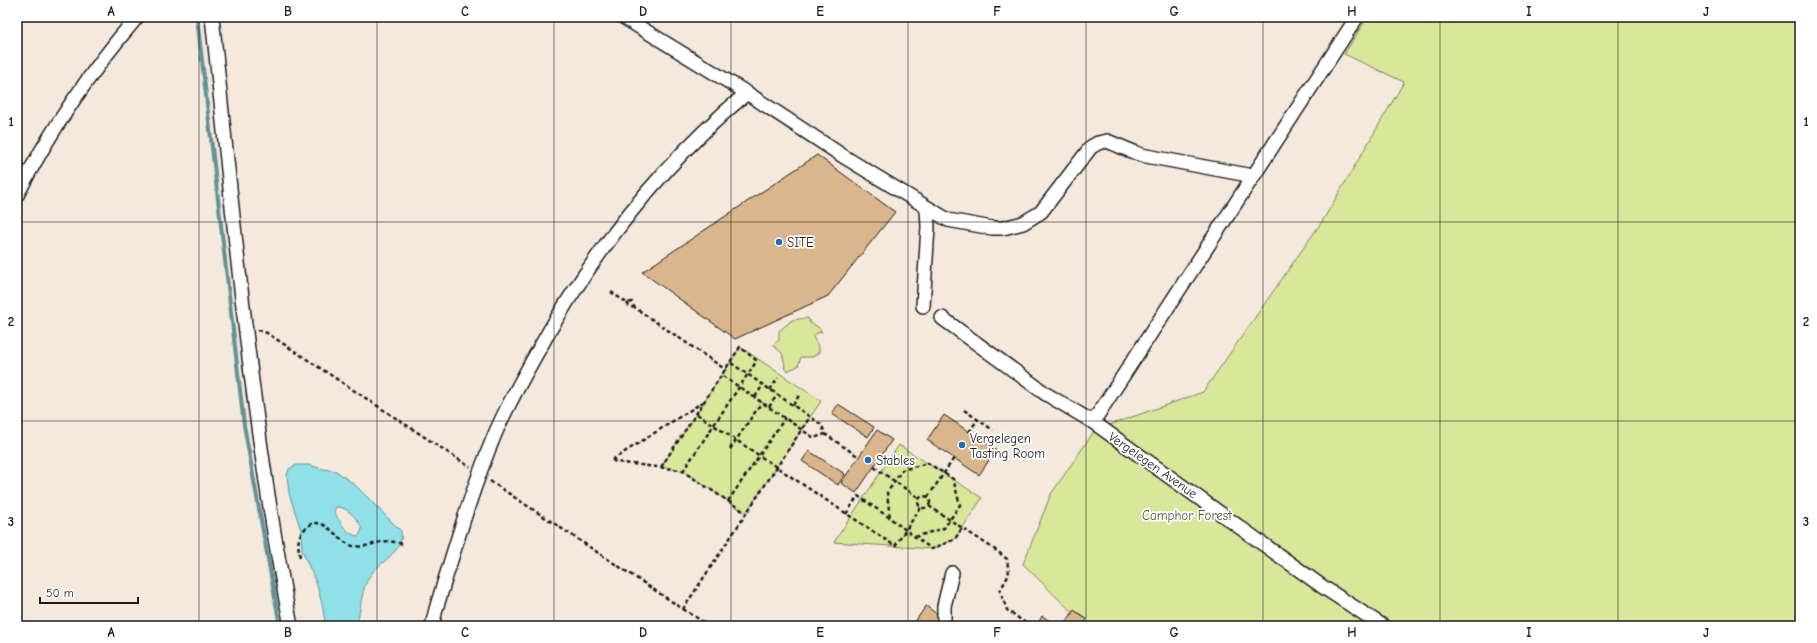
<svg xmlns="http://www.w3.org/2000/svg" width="1817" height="643" viewBox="0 0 1817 643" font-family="'Comic Neue',sans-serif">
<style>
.green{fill:#d8e79a;stroke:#7a825b}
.water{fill:#8fe1e7;stroke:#619296;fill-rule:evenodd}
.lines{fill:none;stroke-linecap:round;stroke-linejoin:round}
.stream{stroke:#619296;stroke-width:4}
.building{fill:#dab68c;stroke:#1c1c1c}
.minor-casing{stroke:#1c1c1c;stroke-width:16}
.path{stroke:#1c1c1c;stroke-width:2.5;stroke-dasharray:4 3;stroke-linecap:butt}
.minor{stroke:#fff;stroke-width:13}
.grid{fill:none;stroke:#1c1c1c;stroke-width:1;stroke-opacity:0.55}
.poi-dot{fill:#1f6fb2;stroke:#fff;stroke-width:1.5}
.labels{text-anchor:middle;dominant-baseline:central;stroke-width:3.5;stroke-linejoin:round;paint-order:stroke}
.poi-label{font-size:13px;fill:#1c1c1c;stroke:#fff;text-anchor:start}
.street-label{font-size:13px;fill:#1c1c1c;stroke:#fff}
.park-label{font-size:13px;fill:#545942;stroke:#fff}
.neatline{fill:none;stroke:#1c1c1c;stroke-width:1.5}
.grid-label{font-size:13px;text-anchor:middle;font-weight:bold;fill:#1c1c1c}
</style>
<rect width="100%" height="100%" fill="#f4e9dc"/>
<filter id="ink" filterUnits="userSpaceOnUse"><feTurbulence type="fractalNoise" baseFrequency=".025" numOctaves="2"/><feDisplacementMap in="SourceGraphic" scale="8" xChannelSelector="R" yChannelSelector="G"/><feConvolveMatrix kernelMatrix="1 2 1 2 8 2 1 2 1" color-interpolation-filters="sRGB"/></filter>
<g filter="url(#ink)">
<g class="green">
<path d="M1368,17h432v609h-714l-63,-62 28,-70 44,-64 108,-38 120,-172 81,-138 -60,-28z"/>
<path d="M808,318l2,5 8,4 4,5 -5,1 -4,3c1,6 7,9 6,16l-6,5h-12l-3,9 -11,5 -3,-3 1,-3 -3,-12 -9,-8 6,-5v-9l13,-11z"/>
<path d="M740,347l81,54 -75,112 -63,-42 -22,-4z"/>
<path d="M899,445l83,53 -27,41 -23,10 -98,-7z"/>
</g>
<path class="water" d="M296,465h13l14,4 13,2 19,14 46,46c4,19 -19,30 -29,42 -12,14 -10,36 -16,53h-30l-4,-22 -5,-19 -15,-35 -1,-20 -12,-37 -2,-18 2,-6zM336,507c11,-1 23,13 26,22l-3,7c-11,0 -21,-16 -25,-25z"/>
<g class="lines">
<path class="stream" d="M197,17l47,408 36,201"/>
</g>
<g class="building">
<path d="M817,155l78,57 -67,84 -93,43 -93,-67z"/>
<path d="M838,404l36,23 -6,10 -36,-23z"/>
<path d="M944,415l52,35 -17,25 -52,-35z"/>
<path d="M877,430l15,10 -36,53 -15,-10z"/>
<path d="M809,451l36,23 -7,11 -36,-24z"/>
<path d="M926,606l15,11 -7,9h-22z"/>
<path d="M1074,610l13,9 -5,7h-18z"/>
<path d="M1042,616l16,10h-21z"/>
</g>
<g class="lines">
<defs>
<g id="minor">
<path d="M212,17c22,203 39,408 79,609"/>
<path d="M623,17l124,76"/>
<path d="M17,195c33,-64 73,-123 120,-178"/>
<path d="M923,306l5,-79 -1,-19"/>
<path d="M942,318l104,76 47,28 230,165 60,39"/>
<path d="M1093,422l264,-405"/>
<path d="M432,626l4,-17c18,-58 35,-118 59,-175 11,-26 25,-51 39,-76 55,-100 125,-192 213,-265l99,65 102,62 44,8h11l20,-5 18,-11 50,-65 7,-4 9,-2 34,14 112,21"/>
<path d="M944,626v-20l8,-33"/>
</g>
</defs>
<use href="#minor" class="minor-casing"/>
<g class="path">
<path d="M611,292l16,11 5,-1 2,5 92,63"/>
<path d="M627,303l3,5 4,-1"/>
<path d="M258,330l9,3 203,134"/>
<path d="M731,363l91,62 3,9 34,23"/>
<path d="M723,376l91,62 11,-4"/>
<path d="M770,390l8,-12"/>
<path d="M755,397l8,-12"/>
<path d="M793,405l7,-11"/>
<path d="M769,407l8,-12"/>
<path d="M964,410l29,20"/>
<path d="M697,414l198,132 26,-39"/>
<path d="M969,432l9,-13"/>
<path d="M730,449l32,-47"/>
<path d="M612,460l4,2 65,8 65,43"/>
<path d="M612,460l91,-58"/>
<path d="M661,467l79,-120 16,13v2l-73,109"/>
<path d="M874,467l45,31"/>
<path d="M490,481l193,128 127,-192"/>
<circle cx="924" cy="502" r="6"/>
<path d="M928,497l26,-39"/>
<path d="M728,501l57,-83"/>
<path d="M929,506l68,45 10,8 2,15 -9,17 7,19 23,16"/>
<path d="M846,514l12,-18 32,22"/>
<path d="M915,537l29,-9 16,-23 -7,-26 -25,-16 -26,7 -15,23 3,25c14,11 28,21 42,31l23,-10 7,-11"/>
<path d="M300,557c-2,-12 -4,-20 6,-29 17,-17 32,15 47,18 20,3 25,-10 49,-2"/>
<path d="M683,609l27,17"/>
</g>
<use href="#minor" class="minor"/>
</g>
</g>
<path class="grid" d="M199,17v609M377,17v609M554,17v609M731,17v609M908,17v609M1086,17v609M1263,17v609M1440,17v609M1618,17v609M17,222h1783M17,421h1783"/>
<g class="poi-dot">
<circle cx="779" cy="242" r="4"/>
<circle cx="962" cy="445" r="4"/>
<circle cx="868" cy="460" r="4"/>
</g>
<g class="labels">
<g class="poi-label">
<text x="787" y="242">SITE</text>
<text x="970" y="438">Vergelegen<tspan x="970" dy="15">Tasting Room</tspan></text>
<text x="876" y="460">Stables</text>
</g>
<g class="street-label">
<text transform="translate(1153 465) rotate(35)">Vergelegen Avenue</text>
</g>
<g class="park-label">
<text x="1187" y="515">Camphor Forest</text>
</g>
</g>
<rect width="1817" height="643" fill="none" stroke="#fff" stroke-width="44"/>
<path d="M40 597v6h98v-6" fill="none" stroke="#1c1c1c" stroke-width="2"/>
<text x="46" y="597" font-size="12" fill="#1c1c1c" stroke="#ffffff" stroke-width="3" paint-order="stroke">50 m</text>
<rect x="22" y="22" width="1773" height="599" class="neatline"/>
<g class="grid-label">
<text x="111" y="16">A</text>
<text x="288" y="16">B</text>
<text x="465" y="16">C</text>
<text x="643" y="16">D</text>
<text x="820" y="16">E</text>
<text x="997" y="16">F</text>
<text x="1174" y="16">G</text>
<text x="1352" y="16">H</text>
<text x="1529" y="16">I</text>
<text x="1706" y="16">J</text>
<text x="11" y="126">1</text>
<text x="1806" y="126">1</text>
<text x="11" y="326">2</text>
<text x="1806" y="326">2</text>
<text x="11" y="526">3</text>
<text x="1806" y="526">3</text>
<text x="111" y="637">A</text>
<text x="288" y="637">B</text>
<text x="465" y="637">C</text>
<text x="643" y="637">D</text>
<text x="820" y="637">E</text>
<text x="997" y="637">F</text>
<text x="1174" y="637">G</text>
<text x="1352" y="637">H</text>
<text x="1529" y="637">I</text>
<text x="1706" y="637">J</text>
</g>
</svg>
